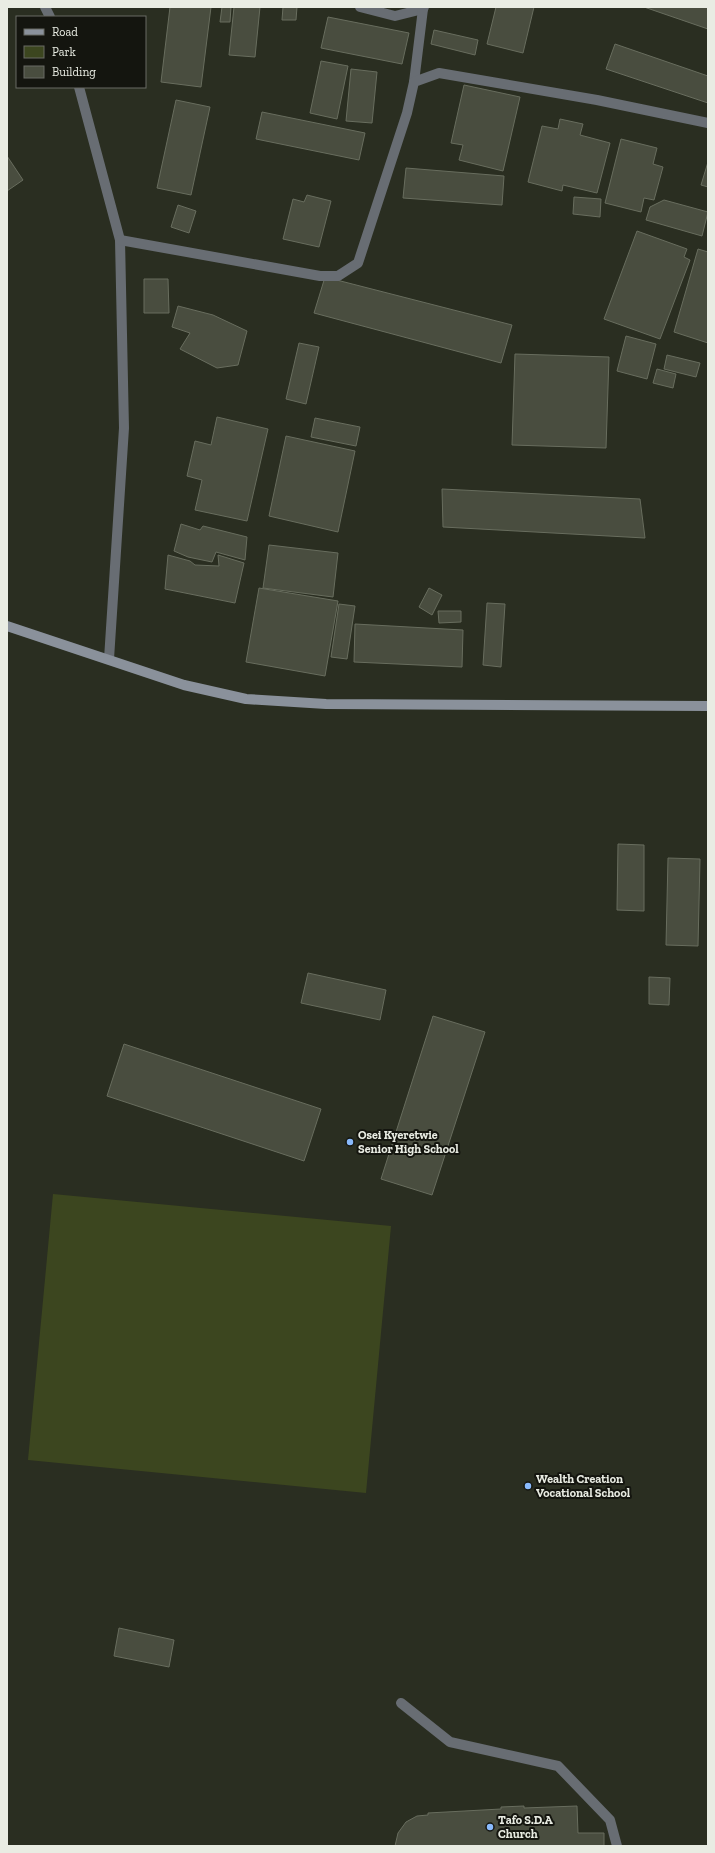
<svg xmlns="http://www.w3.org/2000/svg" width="715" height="1853" viewBox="0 0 715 1853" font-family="'Zilla Slab',serif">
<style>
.green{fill:#3c461f}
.building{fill:#494d3f;stroke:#686d5e}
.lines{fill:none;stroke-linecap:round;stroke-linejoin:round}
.lane{stroke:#686d73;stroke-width:10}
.street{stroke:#686d73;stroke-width:10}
.secondary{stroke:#8a919b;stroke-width:10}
.poi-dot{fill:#89bafc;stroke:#14150f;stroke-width:1.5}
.labels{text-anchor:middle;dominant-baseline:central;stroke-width:4;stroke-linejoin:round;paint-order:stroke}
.poi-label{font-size:12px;font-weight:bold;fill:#e9ece3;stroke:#14150f;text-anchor:start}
</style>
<rect width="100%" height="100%" fill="#2a2e21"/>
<path class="green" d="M53,1194l338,32 -25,267 -338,-33z"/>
<g class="building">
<path d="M170,7h41l-10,80 -40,-5z"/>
<path d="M222,7h9l-1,15h-10z"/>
<path d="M234,7h26l-5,50 -26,-2z"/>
<path d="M283,7h14l-1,13h-14z"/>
<path d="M496,7h38l-11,46 -36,-9z"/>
<path d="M644,7h64v22z"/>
<path d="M328,17l81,16 -7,31 -81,-16z"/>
<path d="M434,30l44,10 -3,15 -44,-11z"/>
<path d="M615,44l93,32v27l-102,-34z"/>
<path d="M321,61l27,5 -11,53 -27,-6z"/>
<path d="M351,69l26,3 -5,51 -26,-2z"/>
<path d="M464,85l56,12 -17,74 -44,-11 4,-15 -12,-2z"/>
<path d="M176,100l34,7 -19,88 -34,-7z"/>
<path d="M262,112l103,21 -6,27 -103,-21z"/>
<path d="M560,119l23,5 -3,11 30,8 -13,50 -34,-8 -1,6 -34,-9 14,-56 16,3z"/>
<path d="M621,139l36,9 -4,16 10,3 -9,33 -10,-2 -3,14 -36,-9z"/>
<path d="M7,156l16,24 -16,11z"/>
<path d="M708,162v25l-7,-2z"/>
<path d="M406,168l98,8 -2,29 -99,-7z"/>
<path d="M307,195l24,6 -12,46 -36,-8 10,-40 11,3z"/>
<path d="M574,197l27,2 -1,18 -27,-3z"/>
<path d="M664,200l44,12 -6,24 -56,-16 4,-13z"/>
<path d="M178,205l18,6 -7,22 -18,-6z"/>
<path d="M637,231l50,18 -3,8 6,3 -30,79 -56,-20z"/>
<path d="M698,249l10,3v91l-34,-11z"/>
<path d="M325,277l187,48 -11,38 -187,-50z"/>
<path d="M144,279h24l1,34h-25z"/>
<path d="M178,306l35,9 34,16 -9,34 -21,3 -37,-19 10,-16 -18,-6z"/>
<path d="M626,336l30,8 -9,35 -30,-8z"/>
<path d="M299,343l20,4 -13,57 -20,-5z"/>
<path d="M515,354l94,3 -3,91 -94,-3z"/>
<path d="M667,355l33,8 -4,14 -32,-8z"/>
<path d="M657,369l19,5 -3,14 -20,-5z"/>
<path d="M217,417l51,12 -21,92 -52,-11 7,-30 -15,-4 8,-35 16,4z"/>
<path d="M315,418l45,9 -4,19 -45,-9z"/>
<path d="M286,436l69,15 -17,81 -69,-16z"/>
<path d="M442,489l198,10 5,39 -202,-11z"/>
<path d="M181,524l19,6 3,-4 44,11 -2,23 -29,-8 -4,10 -24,-5 -14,-6z"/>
<path d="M269,545l69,8 -5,44 -70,-9z"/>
<path d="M168,555l22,6 5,4 24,1 -1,-11 26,8 -9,40 -70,-14z"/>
<path d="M259,588l79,13 -13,75 -79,-14z"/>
<path d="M429,588l13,7 -10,20 -13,-8z"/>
<path d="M487,603l18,1 -4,63 -18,-2z"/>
<path d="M339,604l16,2 -8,53 -16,-2z"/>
<path d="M438,611h23v11l-22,1z"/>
<path d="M355,624l108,6 -1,37 -108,-5z"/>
<path d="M618,844l26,1v66l-27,-1z"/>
<path d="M668,858l32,1 -2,87 -32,-1z"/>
<path d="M308,973l78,17 -6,30 -79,-17z"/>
<path d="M649,977l21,1 -1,27 -20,-1z"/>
<path d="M433,1016l52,16 -53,163 -51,-16z"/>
<path d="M124,1044l197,65 -17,52 -197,-65z"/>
<path d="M119,1628l55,12 -5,27 -55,-11z"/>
<path d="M524,1806v2l53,-2 1,27h26v13h-209l3,-13 8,-11 11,-6 11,-1v-2l73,-4v-2z"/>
</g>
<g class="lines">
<path class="lane" d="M401,1703l49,39 108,24 52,54 7,26"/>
<g class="street">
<path d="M45,7l5,10"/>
<path d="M360,7l35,9 28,-7 1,-2"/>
<path d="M414,82l9,-73"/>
<path d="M79,87l41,153 4,188 -15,231"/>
<path d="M120,240l200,36h18l20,-13 49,-150 7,-31 25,-9 158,27 111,23"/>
</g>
<path class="secondary" d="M7,626l177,59 62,14 80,5 382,2"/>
</g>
<g class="poi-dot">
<circle cx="350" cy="1142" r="4"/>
<circle cx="528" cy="1486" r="4"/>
<circle cx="490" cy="1827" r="4"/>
</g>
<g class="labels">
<g class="poi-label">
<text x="358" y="1135">Osei Kyeretwie<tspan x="358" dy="14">Senior High School</tspan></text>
<text x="536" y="1479">Wealth Creation<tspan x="536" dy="14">Vocational School</tspan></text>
<text x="498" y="1820">Tafo S.D.A<tspan x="498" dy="14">Church</tspan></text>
</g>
</g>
<rect width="715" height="1853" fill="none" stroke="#e9ece3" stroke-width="16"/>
<rect x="16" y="16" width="130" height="72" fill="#14150f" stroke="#696b64"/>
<rect x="24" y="29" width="20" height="6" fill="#8a919b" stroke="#696b64"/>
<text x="52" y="36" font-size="12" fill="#e9ece3">Road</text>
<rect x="24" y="46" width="20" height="12" fill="#3c461f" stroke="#696b64"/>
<text x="52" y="56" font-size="12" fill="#e9ece3">Park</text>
<rect x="24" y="66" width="20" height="12" fill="#494d3f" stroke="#696b64"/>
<text x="52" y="76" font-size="12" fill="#e9ece3">Building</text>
</svg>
